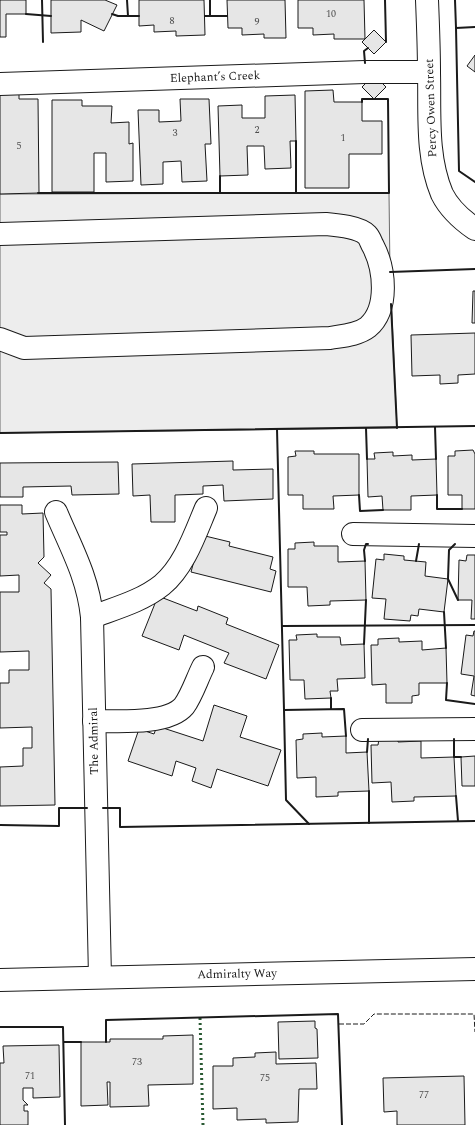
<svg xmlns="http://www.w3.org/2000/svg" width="475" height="1125" viewBox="0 0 475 1125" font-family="Spectral,serif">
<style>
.built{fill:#ededed;stroke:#6a6a6a}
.building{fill:#e6e6e6;stroke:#1a1a1a}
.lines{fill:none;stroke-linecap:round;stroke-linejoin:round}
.minor-casing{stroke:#1a1a1a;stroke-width:24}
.secondary-casing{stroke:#1a1a1a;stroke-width:24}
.minor{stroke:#fff;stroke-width:22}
.secondary{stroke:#fff;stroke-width:22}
.hedge{stroke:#2b5a34;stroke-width:3;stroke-dasharray:2 3;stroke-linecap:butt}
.fence{stroke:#1a1a1a;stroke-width:1;stroke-dasharray:5 2;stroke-linecap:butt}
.wall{stroke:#1a1a1a;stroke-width:2}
.labels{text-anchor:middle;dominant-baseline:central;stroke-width:3;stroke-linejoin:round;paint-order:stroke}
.number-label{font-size:10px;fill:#4d4d4d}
.street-label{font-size:12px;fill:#1a1a1a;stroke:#fff}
</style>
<rect width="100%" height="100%" fill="#fff"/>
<path class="built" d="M389,193l1,79 7,156 -397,5v-239z"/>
<g class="building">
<path d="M0,0h26v14h-20v23h-6z"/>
<path d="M51,0h54l12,5 -13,26 -23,-11v12l-30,1z"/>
<path d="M139,0h65l1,35 -29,1v-5l-22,1v-7l-15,1z"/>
<path d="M227,0h58l1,38h-22v-4l-22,1v-7h-14z"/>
<path d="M298,0h66l1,39h-31v-5l-21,1v-7h-15z"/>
<path d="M374,30l12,12 -12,12 -12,-12z"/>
<path d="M475,55v17l-8,-6z"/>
<path d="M374,75l12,12 -12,12 -12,-12z"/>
<path d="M333,90l1,12h28v19h20v33h-33v34h-44v-97z"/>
<path d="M0,92h19v7h19l1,94 -39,1z"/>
<path d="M295,95l1,46h-6l1,27 -26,1 -1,-23h-17l1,29 -28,1 -2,-70 24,-1v13h23v-22z"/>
<path d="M180,99h29l2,45h-6l2,37 -25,1 -1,-21 -18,1v22l-22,1 -3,-75h21v12l22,-1z"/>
<path d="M52,100h30v6h30l-1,17 18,-1v22l4,-1v38l-27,1v-29h-12v39h-42z"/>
<path d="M473,291h2v32h-3z"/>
<path d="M475,333v41l-17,1v8l-18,1v-9l-28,1 -1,-41z"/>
<path d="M473,450l2,4v55h-13v-14h-14v-39h7v-5z"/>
<path d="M295,451h19v3h45v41l-26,1 1,13h-31v-14h-15v-38l8,-1z"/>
<path d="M393,452v4l19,-1v5l24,-1 1,36 -26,1v14h-28l-1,-14 -14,1 -1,-38h8l-1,-6z"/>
<path d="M233,461v9l40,-1v30l-49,2 -1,-16 -20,1v8l-28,1v27h-24l-1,-27 -17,1 -1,-32z"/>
<path d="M118,462l1,32 -47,1 -1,-9 -48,1v10h-23v-34z"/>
<path d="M0,505h22v9l21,-1 1,44 -6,6 13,12 -7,8 7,6 4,216 -55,1v-39l23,-1v-18h9v-21l-32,1v-45h9v-13h20v-19l-29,1v-60h19v-17l-19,1v-41h7v-3h-7z"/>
<path d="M201,535l29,7 -1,4 44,11 -3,12 6,2 -5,21 -80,-20z"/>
<path d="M314,542v4h24v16l27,-1 1,39 -36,1v4l-22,1 -1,-19h-19v-38h7v-6z"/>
<path d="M384,554l20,2v4l22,2 -1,14 23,3 -4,33 -25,-3 -1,7 -7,-1 -1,6 -26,-2 2,-20 -14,-1 4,-39 8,1z"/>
<path d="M467,555h8v64h-4l1,-19h-14l1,-40 7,1z"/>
<path d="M158,596l39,15 1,-5 30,12 -2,6 53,21 -13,34 -42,-16 5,-10 -45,-18 -5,15 -37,-14z"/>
<path d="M474,631h1v65l-4,-1 3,-19 -13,-2 5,-39 7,1z"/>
<path d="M317,634v3h23l1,8 23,-1 1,34 -28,1 1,12h-8l1,7 -26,1 -1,-19h-14l-1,-40h8l-1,-5z"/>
<path d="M399,638v4l23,-1v9l24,-2 1,35h-28v12l-7,1v7h-26v-19l-14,1 -1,-40h7v-6z"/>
<path d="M214,705l33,11 -7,21 41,13 -13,36 -51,-17 -6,19 -19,-7 4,-13 -20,-7 -4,15 -44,-15 11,-32 15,5 3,-8 46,15z"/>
<path d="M322,733v4l24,-1v17l21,-1 2,39 -31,1v4l-22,1v-20l-19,1 -1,-38 7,-1v-5z"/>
<path d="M398,738v4l23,-1v17l33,-1 2,39 -42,1v4l-22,1 -1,-20 -19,1 -1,-38h7l1,-6z"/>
<path d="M475,756v30h-13l-1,-29z"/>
<path d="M315,1021v7l2,1 1,29 -39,1 -1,-37z"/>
<path d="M193,1035v49l-45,1 1,21 -39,1v-25h-3l1,23 -27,1v-64h29v-3h53v-3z"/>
<path d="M59,1045l1,52 -27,1v-10h-10v12l5,5h-4v6h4v14h-28v-62h4l-1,-17z"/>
<path d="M276,1052v12l40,-1 1,26h-18l-1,33 -32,1v-4l-29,1v-12l-24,1v-43h20v-8l22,-1v-4z"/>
<path d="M464,1076l1,49h-68v-14l-13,1 -1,-34z"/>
</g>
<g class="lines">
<defs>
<g id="minor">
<path d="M427,0c1,24 2,49 2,73 1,40 -3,83 13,121 7,14 20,26 33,35"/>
<path d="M0,84l365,-12h64"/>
<path d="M0,234l326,-10c11,1 33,3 41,11 3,3 4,8 6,11 12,23 16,63 -5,81 -10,8 -27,9 -38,11l-306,10 -24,-9"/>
<path d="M56,512c15,36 32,65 36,105l8,360"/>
<path d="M353,534l122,2"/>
<path d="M92,617c24,-9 50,-16 70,-32 22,-18 33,-51 44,-77"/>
<path d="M94,721c23,0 74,4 90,-15 8,-11 13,-27 19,-39"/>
<path d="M362,730l113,-1"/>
</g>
<path id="secondary" d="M0,980l475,-11"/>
</defs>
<use href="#minor" class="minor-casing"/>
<use href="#secondary" class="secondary-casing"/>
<use href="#minor" class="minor"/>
<use href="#secondary" class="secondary"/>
<path class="hedge" d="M200,1018l3,107"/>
<path class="fence" d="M339,1024h25l10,-10h100l1,18"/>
<g class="wall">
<path d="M42,0l1,42"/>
<path d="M127,0l1,16"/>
<path d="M210,0v16"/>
<path d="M385,0l1,42"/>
<path d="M455,0l1,28 19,-1"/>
<path d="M26,14l25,2"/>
<path d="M112,14l6,2h21"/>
<path d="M205,16h22"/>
<path d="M456,28l3,143 16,11"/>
<path d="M365,63l-1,-12 4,-3"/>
<path d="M296,141v52"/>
<path d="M220,176v17"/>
<path d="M38,193h351l-1,-94h-26v3"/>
<path d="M390,272l85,-3"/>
<path d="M391,304l6,124"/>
<path d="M435,427l1,32"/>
<path d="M366,428l1,31"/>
<path d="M277,429l7,281 60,-1 2,27"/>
<path d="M0,433l475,-7"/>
<path d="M359,495l1,16 23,-1"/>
<path d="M437,495v14h25"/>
<path d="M455,544l-6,6 -1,29 10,21"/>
<path d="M365,561l-1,-11 2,-6h2"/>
<path d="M416,561l3,-17"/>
<path d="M444,612l2,36"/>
<path d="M282,626l193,-1"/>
<path d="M364,644l2,-44"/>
<path d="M447,683l-1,17 29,4"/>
<path d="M331,698v11"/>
<path d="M284,710l2,90 23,24"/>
<path d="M454,739v18h7"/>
<path d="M367,752l1,-13"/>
<path d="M369,791v32"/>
<path d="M456,796l2,25"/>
<path d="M103,808h17v19l355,-6"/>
<path d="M0,825l59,1v-18h28"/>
<path d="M0,1027h63l2,98"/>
<path d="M64,1042h17"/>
<path d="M106,1042v-22l232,-6 4,111"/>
</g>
</g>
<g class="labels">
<g class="number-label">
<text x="331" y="14">10</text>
<text x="172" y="21">8</text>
<text x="257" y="22">9</text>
<text x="257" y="130">2</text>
<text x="175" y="133">3</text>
<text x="343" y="138">1</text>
<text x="19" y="146">5</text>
<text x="137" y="1062">73</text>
<text x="30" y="1076">71</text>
<text x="265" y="1078">75</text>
<text x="424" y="1095">77</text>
</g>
<g class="street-label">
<text transform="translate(215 77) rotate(-2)">Elephant’s Creek</text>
<text transform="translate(431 108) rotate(-92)">Percy Owen Street</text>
<text transform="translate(94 741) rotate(-91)">The Admiral</text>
<text transform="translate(237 974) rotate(-1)">Admiralty Way</text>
</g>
</g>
</svg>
